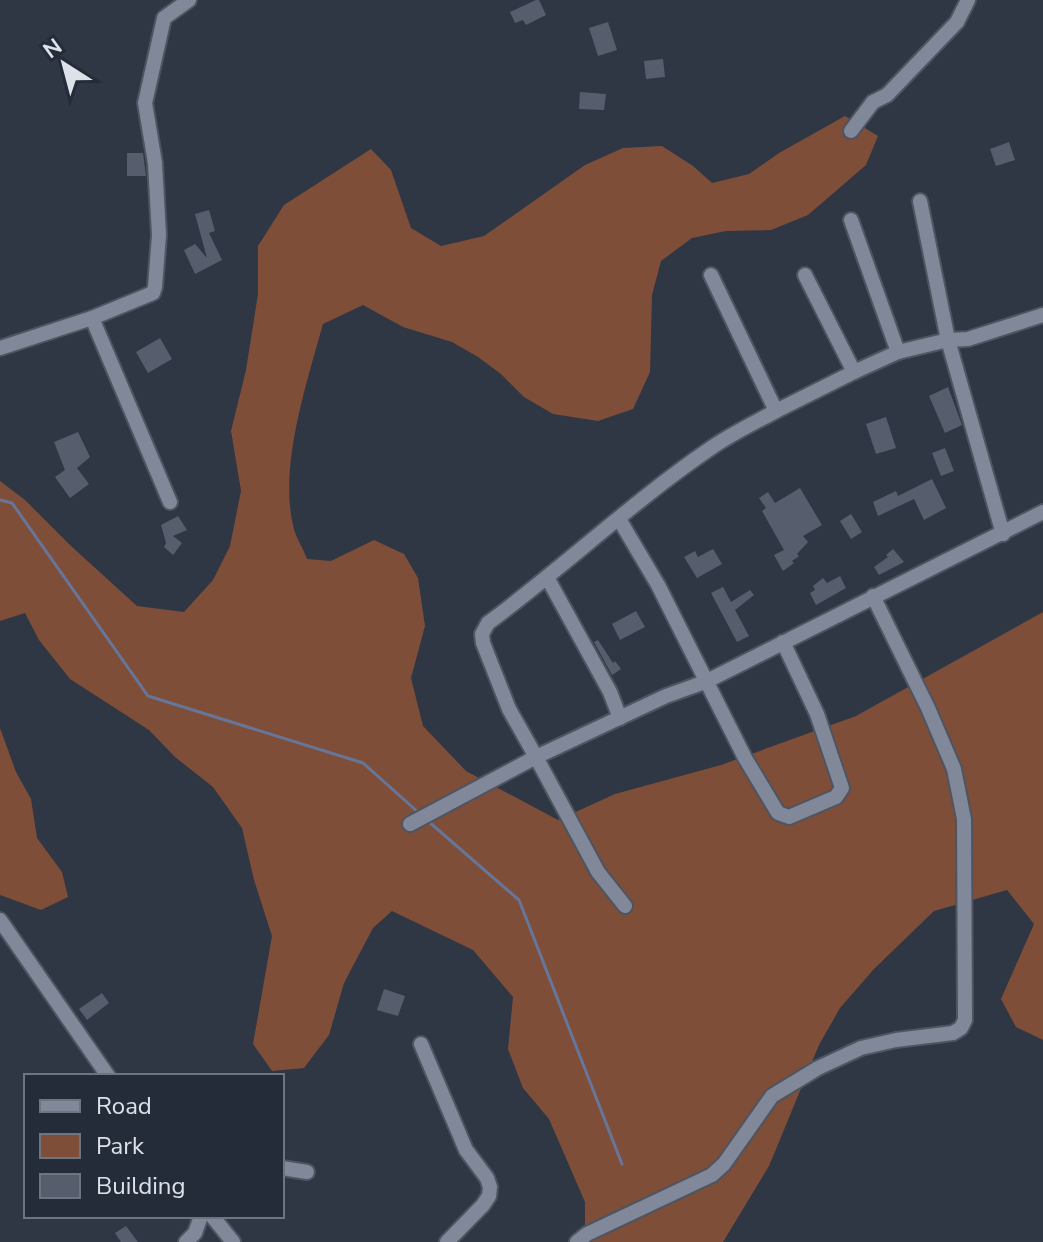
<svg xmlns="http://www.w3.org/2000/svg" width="1043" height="1242" viewBox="0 0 1043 1242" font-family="'Nunito Sans',sans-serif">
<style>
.green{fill:#7f4e39}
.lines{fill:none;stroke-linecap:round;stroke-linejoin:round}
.stream{stroke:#66769a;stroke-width:3}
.building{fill:#565e6e}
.minor-casing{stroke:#4e5460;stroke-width:18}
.minor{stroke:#808899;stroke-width:14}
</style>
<rect width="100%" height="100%" fill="#2f3644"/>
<g class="green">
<path d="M845,116l33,20 -12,29 -58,50 -37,15 -45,1 -34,7 -31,23 -9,34 -2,77 -17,37 -35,12 -45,-7 -29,-17 -23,-23 -23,-17 -26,-15 -49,-15 -40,-22 -40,19c-16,58 -44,142 -30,201 2,11 10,23 14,34l24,2 43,-21 30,14 14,24 7,48 -14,52 12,48 43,45 92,49 57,-26 106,-29 135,-49 187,-104v428l-27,-13 -15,-28 33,-75 -27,-34 -73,21 -60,58 -34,39 -21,37 -50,121 -46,76h-138v-40l-36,-83 -26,-31 -15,-39 5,-52 -40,-47 -81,-39 -19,17 -29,55 -15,52 -25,33 -32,3 -19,-27 19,-108 -18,-56 -12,-52 -29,-41 -38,-30 -26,-27 -79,-51 -31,-39 -14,-27 -25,8v-140l25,19 46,46 66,60 47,6 29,-32 17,-34 11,-55 -10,-60 15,-61 12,-76v-48l26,-41 87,-56 20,21 20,58 30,18 43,-10 101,-71 38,-17 39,-2 31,20 19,17 37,-9 30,-21z"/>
<path d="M0,728l16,44 15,27 6,39 25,34 6,25 -27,13 -41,-15z"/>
</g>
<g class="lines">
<g class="stream">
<path d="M0,500l12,3 136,193 215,67 56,50"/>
<path d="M428,821l91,79 103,264"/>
</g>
</g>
<g class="building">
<path d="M536,0h3l7,15 -20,10 -3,-5 -8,3 -5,-11z"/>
<path d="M608,22l9,28 -19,6 -9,-28z"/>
<path d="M663,59l2,18 -19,2 -2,-18z"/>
<path d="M580,92l26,2 -2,16 -25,-1z"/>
<path d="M1009,142l6,18 -19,6 -6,-17z"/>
<path d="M127,153h16l3,23h-19z"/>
<path d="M209,210l6,21 -6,2 13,27 -27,14 -11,-24 11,-6 12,14 -12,-44z"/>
<path d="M160,338l12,21 -24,14 -12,-21z"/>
<path d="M948,387l14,38 -17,8 -16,-37z"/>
<path d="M886,417l10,31 -20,6 -10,-30z"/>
<path d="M78,432l12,25 -13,11 12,16 -19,14 -15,-21 10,-7 -11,-28z"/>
<path d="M945,448l9,23 -13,5 -9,-23z"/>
<path d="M932,479l14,29 -22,12 -10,-21 -36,17 -5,-14 23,-11 2,5z"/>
<path d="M800,488l22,37 -19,11 5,6 -11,12 2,2 -7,5 2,2 -11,8 -9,-16 10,-5 -22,-39 4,-3 -7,-10 9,-6 7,11z"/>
<path d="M851,514l11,18 -11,7 -11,-18z"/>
<path d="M178,516l9,14 -14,6 9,7 -9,12 -9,-8 2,-4 -5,-18z"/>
<path d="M713,549l9,15 -25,14 -13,-21 11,-6 3,6z"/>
<path d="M893,549l11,13 -25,13 -5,-8 14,-10 -2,-2z"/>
<path d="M840,576l6,12 -30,17 -6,-12 5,-3 -2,-4 10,-8 4,5z"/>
<path d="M723,587l8,15 19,-12 4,5 -19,15 14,26 -12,6 -26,-49z"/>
<path d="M636,611l9,16 -25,13 -8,-16z"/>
<path d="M598,640l15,23 2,-2 6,8 -9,6 -18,-33z"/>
<path d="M384,989l21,7 -7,20 -21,-6z"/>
<path d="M102,993l7,10 -22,17 -8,-11z"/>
<path d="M126,1226l12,16h-17l-6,-9z"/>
</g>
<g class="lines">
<defs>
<g id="minor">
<path d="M851,131l22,-29 14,-7 70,-73 11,-22"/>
<path d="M920,201l28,139 20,-1 75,-24"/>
<path d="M851,220l47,132 50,-12 55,194"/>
<path d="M711,275l65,136 78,-39"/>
<path d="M805,275l49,97 44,-20"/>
<path d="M92,318l78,184"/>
<path d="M0,348l92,-30 61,-25 2,-6 4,-52 -4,-72 -10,-60 19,-85 25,-18"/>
<path d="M776,411c-22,12 -45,23 -65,37 -78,53 -147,119 -223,175l-6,11 1,9 26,66 27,48 130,-61 39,-14 338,-170"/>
<path d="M619,519l39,66 87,173 33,55 11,4 47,-20 6,-9 -25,-74 -34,-72"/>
<path d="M548,579l62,113 10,26"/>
<path d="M410,824l126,-67 62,115 27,34"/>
<path d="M0,920l108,156"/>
<path d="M421,1044l45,106 21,28 3,9 -1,9 -6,9 -36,37"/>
<path d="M282,1168l25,4"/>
<path d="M212,1216l21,26"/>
<path d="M186,1242l9,-9 6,-17"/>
<path d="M577,1242l10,-8 125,-59 12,-11 48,-68 46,-28 43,-20 35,-8 57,-7 8,-5 4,-8 -1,-201 -10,-50 -26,-61 -55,-112"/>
</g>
</defs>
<use href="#minor" class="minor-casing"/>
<use href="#minor" class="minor"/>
</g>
<rect x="24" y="1074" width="260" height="144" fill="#252c39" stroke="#6e7480" stroke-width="2"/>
<rect x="40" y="1100" width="40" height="12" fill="#808899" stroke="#6e7480" stroke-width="2"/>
<text x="96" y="1114" font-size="24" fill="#dce1ea">Road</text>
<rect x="40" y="1134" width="40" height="24" fill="#7f4e39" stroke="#6e7480" stroke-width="2"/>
<text x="96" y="1154" font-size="24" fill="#dce1ea">Park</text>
<rect x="40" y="1174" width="40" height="24" fill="#565e6e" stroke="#6e7480" stroke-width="2"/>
<text x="96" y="1194" font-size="24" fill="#dce1ea">Building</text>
<g transform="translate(64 64) rotate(324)" stroke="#252c39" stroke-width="6" paint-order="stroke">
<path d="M0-6L14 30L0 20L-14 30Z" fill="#dce1ea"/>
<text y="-12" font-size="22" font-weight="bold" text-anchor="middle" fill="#dce1ea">N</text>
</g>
</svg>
